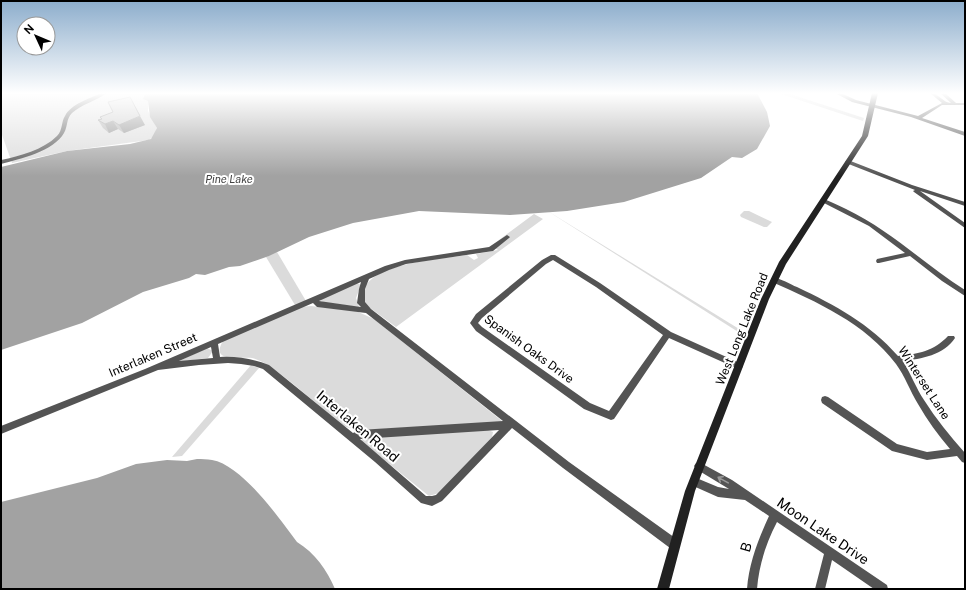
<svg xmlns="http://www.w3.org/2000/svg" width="966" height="590" viewBox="0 0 966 590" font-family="'Public Sans',sans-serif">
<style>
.green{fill:#dbdbdb}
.water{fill:#a2a2a2}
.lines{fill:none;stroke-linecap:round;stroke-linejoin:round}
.minor{fill:#545454;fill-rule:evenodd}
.secondary{fill:#212121;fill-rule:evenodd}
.wall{fill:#a9a9a9}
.shaded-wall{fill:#898989}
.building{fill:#c4c4c4;stroke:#898989}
.oneway{stroke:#989898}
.labels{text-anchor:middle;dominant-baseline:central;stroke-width:4;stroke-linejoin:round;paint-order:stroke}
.far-water-label{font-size:11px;font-style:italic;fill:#434343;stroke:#fff}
.street-label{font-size:12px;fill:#000;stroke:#fff}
.near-street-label{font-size:14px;fill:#000;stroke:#fff}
</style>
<rect width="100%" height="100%" fill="#fff"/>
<g class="green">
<path d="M1,93h144l-2,4 5,4v10l9,17 -3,8 -5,4 -82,11 -55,12 -11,-31z"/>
<path d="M778,93h9l77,25 -1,3z"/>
<path d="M546,210l198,122 -1,3z"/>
<path d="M744,211h5l23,11 -5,5h-3l-23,-10 -1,-2z"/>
<path d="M534,214l9,5 -147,108 -30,-22c-19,-42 79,-46 101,-50l7,5 4,-2 -2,-4 22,-4 -7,-4z"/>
<path d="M277,252l29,49 -11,4 -29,-48z"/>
<path d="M357,283l4,2 -5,13 3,9 -36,-5 -3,-2z"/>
<path d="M311,306l45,5 18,8 128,102 -3,2 -137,7c-4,-1 -9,-1 -13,-2 -10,-3 -19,-13 -27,-20 -18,-15 -36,-31 -56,-44 -4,-2 -9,-5 -14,-6 -10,-2 -43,6 -29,-17l77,-34z"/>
<path d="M207,348l6,3 -5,7 -31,4z"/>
<path d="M251,365l8,3 -77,88 -10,1z"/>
<path d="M488,430l5,2 -1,5 -50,55 -13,4 -67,-54v-3l4,-3z"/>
</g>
<g class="water">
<path d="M145,93h612l10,19 3,14 -13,23 -15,9 -10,-1 -31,21 -77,24 -57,9 -57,4 -91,-4 -66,12 -44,14 -40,19 -29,10 -11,1 -24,8 -9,-1 -7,4 -46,14 -61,31 -81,27v-183l66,-16 63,-7 21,-5 6,-11 -7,-11 -2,-16 -5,-2z"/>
<path d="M197,459c5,0 10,0 15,1 30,5 67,58 85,82 18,11 30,28 38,47h-334v-87l96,-24 39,-14 31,-4 20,1z"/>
</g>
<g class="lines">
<g class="minor">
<path d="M101,93h6c-11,8 -25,11 -35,20 -6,6 -4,13 -8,20 -10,18 -44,26 -63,31v-4c19,-4 42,-10 56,-24 6,-6 4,-14 8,-20 6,-12 24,-17 36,-23z"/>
<path d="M835,93h6l15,7 62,16 24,-13 -12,-10c9,0 13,10 21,10l-11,-10h5l11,10h9v2h-23l-20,13 43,14v4l-54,-19 -59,-15z"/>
<path d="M848,160l64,25 53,17v4l-45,-15 45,32v5l-51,-36 -1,-1 2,-1 -69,-27 -1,-1z"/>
<path d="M824,199c8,3 15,7 22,10 44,21 78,55 119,81v6l-23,-15 -32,-25 -31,7h-2l-1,-2 1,-2 28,-6 -36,-27 -47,-24v-2z"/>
<path d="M507,235l3,2 -1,1 -16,13 -87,13 -17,6 -20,9 -4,10v13l6,7 198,153 109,78 1,4 -1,4 -4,1 -4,-1 -107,-80 -51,-40 -70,73 -10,5 -11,-3 -46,-41 -112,-93 -9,-3 -13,-2 -13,-1 -29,2 -41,5 -157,64v-8l144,-57 240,-103 20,-6 84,-13zM361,282l-2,7 -2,14 4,4 -42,-6zM313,303l4,4 49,6 137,108 -144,9 -6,3 -84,-68c-16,-6 -32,-9 -49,-8l-2,-13zM211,347l2,11 -34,3zM499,430l-63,65 -4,1h-6l-66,-57z"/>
<path d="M551,255h4l45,28 71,49 71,32 1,2 -1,2 -3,1 -3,-1 -67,-30 -55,81 -3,1 -27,-11 -108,-78 -6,-8 6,-9 66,-54zM553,260l43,27 67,48 -54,76 -19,-8 -108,-76 -4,-4 4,-5 64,-54z"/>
<path d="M772,278c7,-1 18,6 25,9 38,18 73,37 101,69 20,-2 36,-5 50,-20h6l1,2c-11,17 -34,21 -52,23 8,13 13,27 21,39 12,19 26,36 41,53v10l-3,-1 -5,-6 -30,4 -35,-9 -70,-48 -1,-3 1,-3 3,-1 3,1 69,47 30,8 23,-3c-12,-14 -23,-29 -32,-45 -8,-13 -13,-28 -22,-40 -31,-41 -79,-62 -124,-82l-1,-2z"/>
<path d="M699,462l33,18 155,105 1,4h-14l-42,-29 -7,29h-10l9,-35 -47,-32c-11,21 -18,43 -20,67h-10c2,-26 11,-49 22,-73l-24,-16 -27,-3 -27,-12 -2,-3 2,-3 3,-2 24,10 11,2 -33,-20 -2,-3 2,-3z"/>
</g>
<path class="secondary" d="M872,93h6l-10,43 -82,128 -17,35 -74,192 -26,98h-12l28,-98 76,-192 18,-37 83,-126z"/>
</g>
<path class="wall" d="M100,117l45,8 -21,8 -6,-4 -9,4 -6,-5 -5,-8 3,-1z"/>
<g class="shaded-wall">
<path d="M140,116l5,9 -21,8 -5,-8z"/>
<path d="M113,121l5,8 -9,4 -4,-9z"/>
</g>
<path class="building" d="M130,97l10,19 -21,9 -6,-4 -8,3 -7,-4 4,-1 -2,-2 13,-5 -5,-10z"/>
<defs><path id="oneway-shaft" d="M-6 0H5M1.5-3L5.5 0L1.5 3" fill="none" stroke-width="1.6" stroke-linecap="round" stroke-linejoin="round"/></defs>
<use class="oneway" href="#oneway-shaft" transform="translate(723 480) rotate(-151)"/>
<linearGradient id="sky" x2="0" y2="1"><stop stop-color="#8cadcc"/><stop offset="0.53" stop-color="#fff"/><stop offset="1" stop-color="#fff" stop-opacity="0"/></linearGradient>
<rect width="966" height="176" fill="url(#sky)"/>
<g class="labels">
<g class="far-water-label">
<text x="229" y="179">Pine Lake</text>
</g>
<g class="street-label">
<text transform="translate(742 329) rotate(-68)">West Long Lake Road</text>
<text transform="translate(529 349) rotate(36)">Spanish Oaks Drive</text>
<text transform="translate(153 355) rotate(-23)">Interlaken Street</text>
<text transform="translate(924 383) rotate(57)">Winterset Lane</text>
</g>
<g class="near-street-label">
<text transform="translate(358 426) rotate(40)">Interlaken Road</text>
<text transform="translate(823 531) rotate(34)">Moon Lake Drive</text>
<text transform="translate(746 547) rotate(-74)">B</text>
</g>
</g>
<rect width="966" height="590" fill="none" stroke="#000000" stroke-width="4"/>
<g transform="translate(36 36) rotate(314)"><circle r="19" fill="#ffffff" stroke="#999999"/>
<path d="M0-3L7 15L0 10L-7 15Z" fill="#000000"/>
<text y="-6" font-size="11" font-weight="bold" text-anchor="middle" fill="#000000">N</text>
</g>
</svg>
